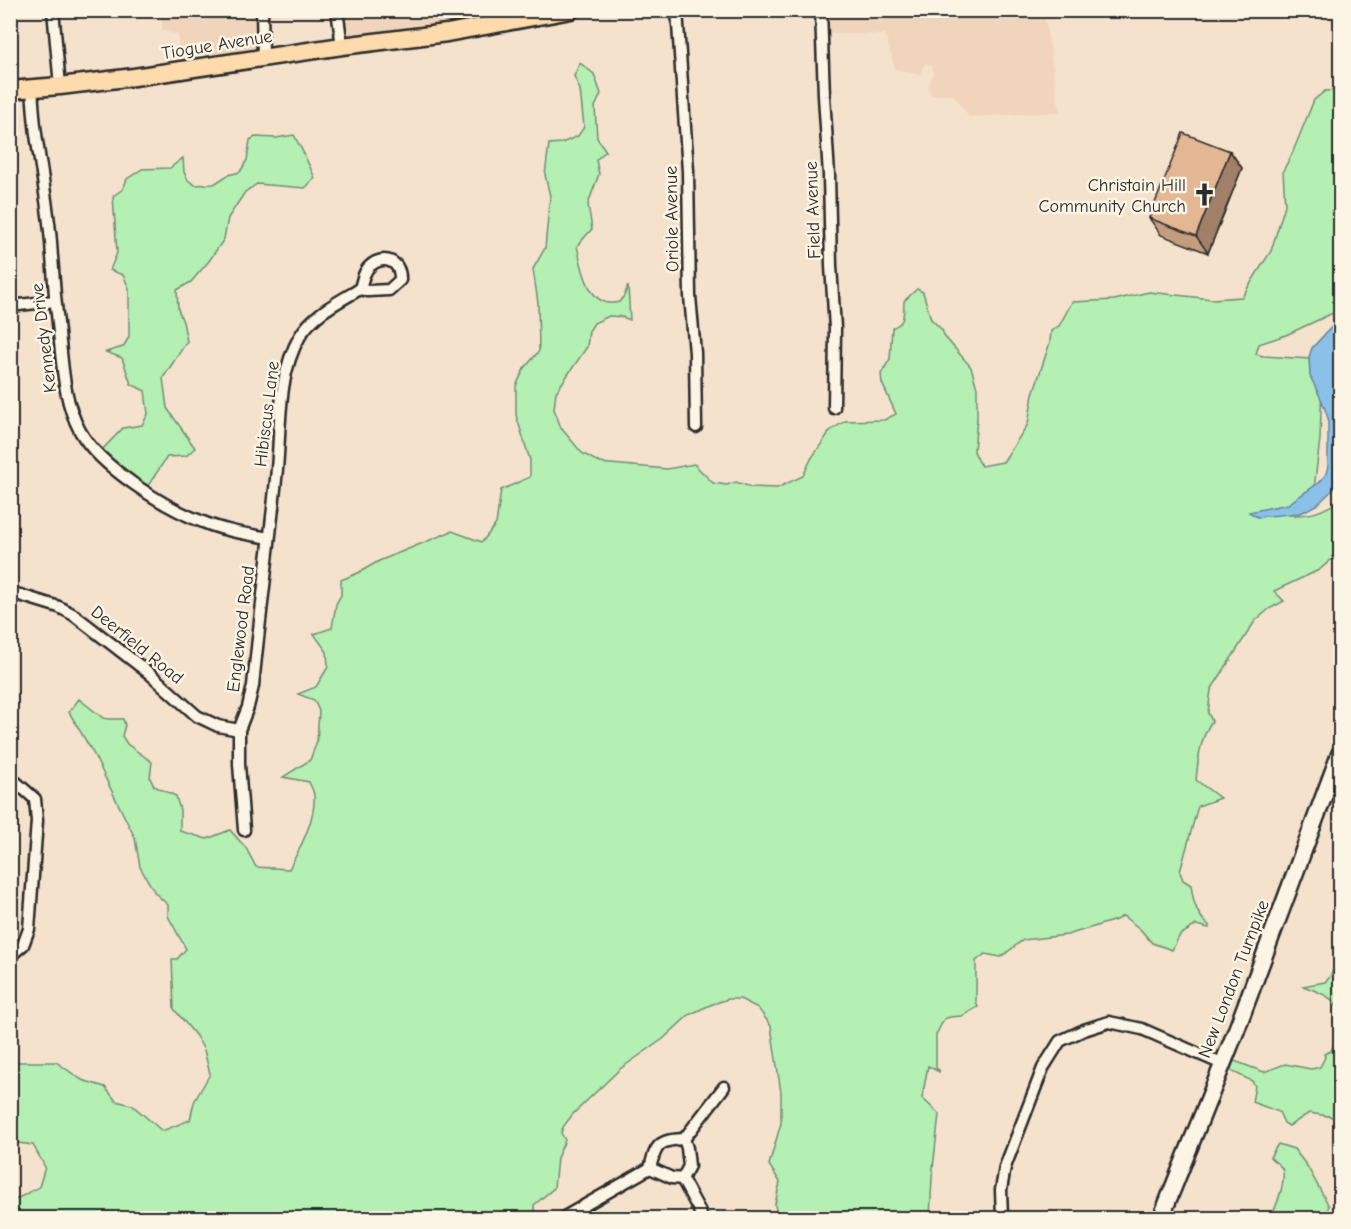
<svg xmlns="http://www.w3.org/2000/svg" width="1351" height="1229" viewBox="0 0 1351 1229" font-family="'Comic Neue',sans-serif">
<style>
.built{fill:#f0d5bc}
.green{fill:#b4efb3;stroke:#708d6f;stroke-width:1.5}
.water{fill:#8bc1e8;stroke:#65859c;stroke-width:1.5}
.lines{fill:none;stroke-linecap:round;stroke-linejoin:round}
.street-casing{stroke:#2b2b2b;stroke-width:15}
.secondary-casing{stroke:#2b2b2b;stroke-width:20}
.primary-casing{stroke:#2b2b2b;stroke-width:21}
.street{stroke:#fcf5e5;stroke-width:10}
.secondary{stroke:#fcf5e5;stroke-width:15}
.primary{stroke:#fedbac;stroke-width:16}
.wall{fill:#c49d7f;stroke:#2b2b2b;stroke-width:1.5}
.shaded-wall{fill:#a08068;stroke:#2b2b2b;stroke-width:1.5}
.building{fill:#e4b794;stroke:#2b2b2b;stroke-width:1.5}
.labels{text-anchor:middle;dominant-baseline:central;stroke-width:5;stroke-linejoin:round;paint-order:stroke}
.street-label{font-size:18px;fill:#2b2b2b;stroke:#fcf5e5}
.poi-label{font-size:18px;fill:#2b2b2b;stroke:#fcf5e5;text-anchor:end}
</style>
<rect width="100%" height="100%" fill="#f5e2cd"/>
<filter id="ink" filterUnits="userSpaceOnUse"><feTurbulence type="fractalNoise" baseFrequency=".0167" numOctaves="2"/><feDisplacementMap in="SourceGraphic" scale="12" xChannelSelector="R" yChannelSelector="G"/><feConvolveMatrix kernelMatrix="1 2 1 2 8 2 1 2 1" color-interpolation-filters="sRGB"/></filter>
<g filter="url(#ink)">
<g class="built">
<path d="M162,11h100l1,43 -84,13 -1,-32 -16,-4z"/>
<path d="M337,11h221l-215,33z"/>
<path d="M820,11h224l16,101 -91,5 -15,-22h-23l-3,-9 6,-13 -3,-8 -6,-2 -5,12 -25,-6 -10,-36 -5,2 -59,-3z"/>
</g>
<g class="green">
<path d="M580,63l14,11 7,20 -6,13 2,31 9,13 -10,9 3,14 -11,30 4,25 -15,17c4,17 10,55 32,57 3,0 7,0 10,-1l5,-6 4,-10 2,34 -8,-3 -13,-1 -15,7 -5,8 -2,16 -31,45 -2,17 7,19 21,25 18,10 67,6 27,-5 19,19 14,2 9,-3 15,5 26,1 26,-12 8,-17 19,-28 15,-10 39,-1 12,-6 -14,-31 -1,-9 9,-15 2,-31c14,-6 11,-12 12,-27l13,-12 6,3 8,27 11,11 3,7 26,30 6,21v31l-3,32 7,15 22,-4 25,-38 5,-30 17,-52 1,-11 8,-5 13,-24 42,-2 35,-8 63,7 30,-2 29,-46 14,-46 -2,-34 9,-17 22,-54 11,-9 15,-1v221l-7,2 -47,22 -27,9 -3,10 7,2 48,3 11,25 -2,55 -6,50 -25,26c21,1 33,-3 51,-15v57l-9,3 -12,10 -45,21 10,10 -15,8 -14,12 -44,69 -3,23 4,8c-12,17 -14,39 -16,59l24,18 -22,8 -18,66 3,8 8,5c2,14 5,31 18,40v3l-13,-3 -16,10 -8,15 -20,-7 -12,-14 -17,-13 -7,4 -49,15 -44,5 -22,17 -16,-3 -9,7v41l2,5 -16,9 -12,1 -6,2 -8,16v33l3,2v2l-11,-6 -6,32 17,16 -7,64 -2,40h-153l-2,-14 5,-22 -11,-17 12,-42v-30l-10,-67 -13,-18 -18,-9h-12l-18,6 -21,10 -26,24 -43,30 -47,45 -10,13 -2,6 4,7 -8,18 -3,30 -20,17 1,13h-524v-16l28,-15 6,-20 -12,-22 -22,-3v-80h45l26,18 23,7 11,14 16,4 30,26 28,-11 4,-18 16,-28 -6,-24 -8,-14 -22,-27 -2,-50h5l9,-10 -18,-33v-11l-13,-12 -15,-26 -5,-29 -42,-85 -24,-41 10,-13 24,19 6,1h14l2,6 -3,11 5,8 25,18 -2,16 4,8 22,10 4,14v21l27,8 23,-9 16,18 10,19 33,2c10,-18 27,-52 25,-73 0,-5 -3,-9 -5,-14l-26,-5 27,-17 7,-19 2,-30 -5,-11 -16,-6 18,-7 12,-20 -1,-15 -13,-18 18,-6 4,-24 5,-9v-15l17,-7 21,-12 73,-30 30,11 14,-18 5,-34 29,-13v-17l-14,-45v-29l8,-17 15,-18 -1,-48 -5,-34 12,-21 5,-52 -5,-21 4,-31 13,-1 16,-7 6,-9 -4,-37 -6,-14z"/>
<path d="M294,135l9,17 12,26 -10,10 -48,-4 -12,8 -17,26 -4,21 -15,22 -18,21 -14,8 1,19 5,13 4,19 -24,37 4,30 28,40 -9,8 -19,1 -21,32 -47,-36 24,-25 19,-3 6,-11 -3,-23 -14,-7 -9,-26 -16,-6 17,-5 6,-10v-49l-6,-13 -13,-5 7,-17 -4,-57 10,-7 4,-10 15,-10 28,-1 13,-10 1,14 4,8 7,5 19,-1 14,-9 12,-3 7,-12 3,-20 5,-3 21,1z"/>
<path d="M1340,956v162l-31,-5 -20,13 -5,-3 -5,-11 -27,-10 3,-16 -3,-5 -27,-13 4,-9 35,13 21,-8 26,5 9,-2 5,-10 -1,-3 7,-3c6,-15 15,-35 2,-50 -5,-6 -22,-12 -30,-15l22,-4 4,-4z"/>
<path d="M1278,1144l16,5 13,17 22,40 -6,12h-54c7,-7 19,-42 12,-51 -3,-4 -8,-6 -11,-10z"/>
</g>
<path class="water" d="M1340,318v165l-22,21 -17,9 -44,4 -8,-5 39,-8 32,-22 6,-8 2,-8v-48l-6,-17 -12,-25 -1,-19 3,-9z"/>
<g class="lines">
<defs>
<g id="street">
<path d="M53,10l7,76"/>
<path d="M262,10l1,47"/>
<path d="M337,10l5,36"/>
<path d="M677,10l11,161 2,125 5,57 1,74"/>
<path d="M821,10l3,86 5,79 2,91 4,62 -1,80"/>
<path d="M32,88c1,15 2,31 4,46 5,36 12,72 15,108 2,34 5,67 9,100 3,30 5,62 20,89 19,35 85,77 123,91 21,9 44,12 66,16"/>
<path d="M10,306l45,-5"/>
<path d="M10,592l49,15 15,8 75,58 48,43 21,10 21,4"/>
<path d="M10,777l25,22 2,22 -8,108 -6,16 -13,11"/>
<path d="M244,830l-5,-66v-34l9,-23 5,-21c7,-72 17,-144 24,-217 4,-44 0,-93 23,-133 13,-22 38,-34 60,-47 2,-8 4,-18 10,-23 14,-12 31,-5 30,14l-11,10 -21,1 -8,-2"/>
<path d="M684,1139l40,-52"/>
<path d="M682,1179l17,31 3,8"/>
<path d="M566,1216l84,-48c6,-24 9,-28 34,-29l3,9 2,18 -7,13 -10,-1 -22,-10"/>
<path d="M1002,1218l-1,-28 4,-23 38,-99 17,-27 24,-11 25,-8 33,7 80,35"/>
</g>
<path id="secondary" d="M1161,1218l75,-187 104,-278"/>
<path id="primary" d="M10,90l50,-4 74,-9 208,-31 105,-13 124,-23"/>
</defs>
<use href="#street" class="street-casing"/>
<use href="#secondary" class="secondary-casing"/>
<use href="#primary" class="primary-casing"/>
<use href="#street" class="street"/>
<use href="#secondary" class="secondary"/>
<use href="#primary" class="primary"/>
</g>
<path class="wall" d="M1230,151l12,17 -34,85 -47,-18 -12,-17z"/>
<path class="shaded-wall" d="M1230,151l12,17 -34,85 -12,-17z"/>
<path class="building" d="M1183,133l47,18 -34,85 -47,-18z"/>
</g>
<defs>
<symbol id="church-bare" viewBox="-9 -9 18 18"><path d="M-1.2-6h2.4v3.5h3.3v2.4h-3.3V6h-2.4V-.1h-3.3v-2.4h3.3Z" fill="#2b2b2b" stroke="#fcf5e5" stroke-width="2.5" paint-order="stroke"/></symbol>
</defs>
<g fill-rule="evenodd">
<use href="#church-bare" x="1188" y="178" width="33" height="33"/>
</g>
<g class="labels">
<g class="street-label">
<text transform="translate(217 45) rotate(-9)">Tiogue Avenue</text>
<text transform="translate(813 210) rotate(-92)">Field Avenue</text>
<text transform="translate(672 219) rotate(-91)">Oriole Avenue</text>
<text transform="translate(44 338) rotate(-97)">Kennedy Drive</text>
<text transform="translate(267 414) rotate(-83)">Hibiscus Lane</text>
<text transform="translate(241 629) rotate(-83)">Englewood Road</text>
<text transform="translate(137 645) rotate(39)">Deerfield Road</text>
<text transform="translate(1234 979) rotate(-69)">New London Turnpike</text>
</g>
<g class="poi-label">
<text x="1186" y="185">Christain Hill<tspan x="1186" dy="21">Community Church</tspan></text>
</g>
</g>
<rect width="1351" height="1229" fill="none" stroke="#fcf5e5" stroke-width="36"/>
<rect x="18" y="18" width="1315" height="1193" fill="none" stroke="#2b2b2b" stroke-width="2" filter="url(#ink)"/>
</svg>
